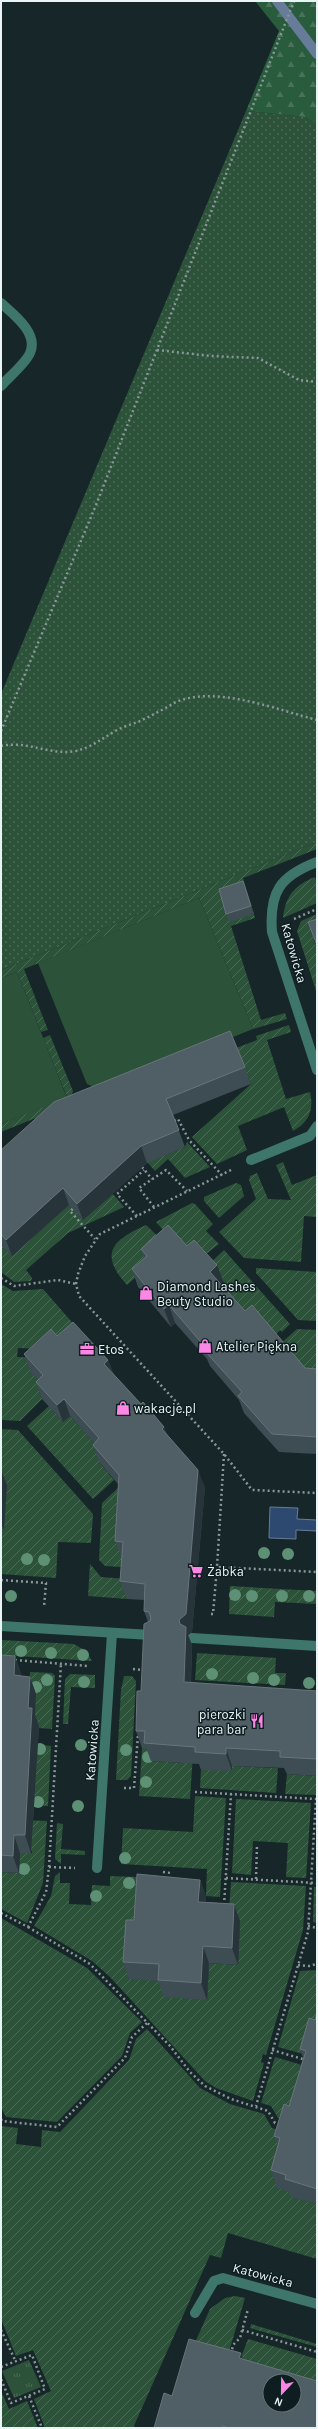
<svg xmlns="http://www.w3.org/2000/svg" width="318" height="2429" viewBox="0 0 318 2429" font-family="Karla,sans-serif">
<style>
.grass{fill:url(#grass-dots)}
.forest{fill:url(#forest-firs)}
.park{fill:url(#park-tufts)}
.garden{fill:url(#garden-furrows)}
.pitch{fill:#2c523a}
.water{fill:#2e4970;stroke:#667c98}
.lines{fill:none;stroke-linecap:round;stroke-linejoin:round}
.stream{stroke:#667c98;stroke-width:10}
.path{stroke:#8a9798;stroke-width:2.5;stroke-dasharray:2 3;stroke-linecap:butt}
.service{stroke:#3f766c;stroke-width:10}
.minor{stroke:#3f766c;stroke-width:10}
.tree{fill:#5d9074}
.wall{fill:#3e4c53}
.shaded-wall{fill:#27353b}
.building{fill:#505e65;stroke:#68757b;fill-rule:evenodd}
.labels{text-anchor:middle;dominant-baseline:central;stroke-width:3;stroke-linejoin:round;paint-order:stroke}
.street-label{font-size:13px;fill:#eaf4f5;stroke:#0d1d20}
.poi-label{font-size:13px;fill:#eaf4f5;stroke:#0d1d20;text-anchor:start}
</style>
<defs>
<pattern id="grass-dots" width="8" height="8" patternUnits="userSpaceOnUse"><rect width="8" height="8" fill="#2c523a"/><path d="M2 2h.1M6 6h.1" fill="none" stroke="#4b6c57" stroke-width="1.8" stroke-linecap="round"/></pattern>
<pattern id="forest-firs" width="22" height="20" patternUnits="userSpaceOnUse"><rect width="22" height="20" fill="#295b3d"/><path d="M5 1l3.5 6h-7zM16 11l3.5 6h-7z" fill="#48735a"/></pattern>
<pattern id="park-tufts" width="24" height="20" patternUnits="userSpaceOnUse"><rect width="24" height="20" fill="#2c523a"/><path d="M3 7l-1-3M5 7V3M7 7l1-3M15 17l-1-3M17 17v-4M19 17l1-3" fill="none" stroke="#4b6c57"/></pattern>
<pattern id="garden-furrows" width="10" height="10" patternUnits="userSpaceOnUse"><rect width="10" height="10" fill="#2c523a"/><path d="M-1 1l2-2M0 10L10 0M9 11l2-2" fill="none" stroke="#4b6c57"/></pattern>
</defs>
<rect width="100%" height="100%" fill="#172729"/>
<path class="grass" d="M246,111l59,6 12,7v718l-316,128v-276z"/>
<path class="forest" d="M255,1h62v123l-12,-7 -59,-6 33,-80z"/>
<path class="park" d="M29,2360l12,27 -27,11 -12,-27z"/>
<g class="garden">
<path d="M317,842v7l-74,29 12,40 -24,8 30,94 24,-7 2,6 -34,10 -54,-131 -175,71 24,61 -7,2 -24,-60 -16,6v-8z"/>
<path d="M315,877l2,6v20l-34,15c2,-22 12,-33 32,-41z"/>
<path d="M317,914v25l-3,1 3,8v46l-20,-63 4,-10z"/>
<path d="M289,1025l2,7 -24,8 19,59 24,-7c4,18 -1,30 -17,39l-9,-24 -46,19 9,24 -30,14 -25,-27 59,-53 -15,-36 21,-8 -1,-4z"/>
<path d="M50,1035l23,56 -5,14 -67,27v-8l66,-27 -24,-59z"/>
<path d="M187,1142l23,25 -25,11 -17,-19 -13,12 -8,-9 38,-15z"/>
<path d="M283,1162l9,23 25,-10v42l-13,-1 -3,46 -57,-4 -25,-26 37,-33 -7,-19 1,-4 7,-3 11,26 23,1 -15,-35z"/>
<path d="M236,1183l5,2 3,11 -25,22 -15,-17v-4z"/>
<path d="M113,1194l11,13 -56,26 -42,37 6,8 -1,3 -17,1 -13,-10v-28l11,12 57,-52 14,16z"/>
<path d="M192,1203l3,1 18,20 -7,7 13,13 -26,20 -37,-42z"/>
<path d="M146,1225l19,18 -22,28 -16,14c-29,-32 -14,-45 19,-60z"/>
<path d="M224,1250l66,74 -8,8 -2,-2 -8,8 -20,-9 -44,-64z"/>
<path d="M256,1268l61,4v49l-19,-1 -42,-47z"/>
<path d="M1,1284l12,7 30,-2 34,39 -34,21 -25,-1 -1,9 28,1 4,34 -29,29 -19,-1z"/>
<path d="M297,1329l20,1v56l-38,-41z"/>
<path d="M49,1406l14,16 7,-6 36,40 -7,6 15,18 -21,19 -66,-73z"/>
<path d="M1,1429l17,1 75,84 -2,29 -33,-1 -2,36 -55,-4v-44h2z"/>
<path d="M120,1486l16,82 -31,-2 -6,-6 3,-57z"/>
<path d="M90,1564l11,13 27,2 -1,20 -39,-3z"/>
<path d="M230,1586l87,5v13l-42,-2 -1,15 -45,-3z"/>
<path d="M1,1640l73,4 12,7 6,10 -91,-6z"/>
<path d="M197,1653l79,5 -1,15h11l-1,12 -90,-5z"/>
<path d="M30,1672l22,1 3,3 -3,53 -13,-1 -10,-14z"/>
<path d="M70,1674l25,1v13l-24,-1 -3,37h-5l2,-45z"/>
<path d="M124,1676h8l4,5 -5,95 -4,4h-11l5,-90z"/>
<path d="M33,1744l18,2 -3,60 -14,-1v-2l-4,-1 6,-30h-11l1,-10h11v-2l-4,-1z"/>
<path d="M142,1748h9v13l32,2 10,-9 -3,45 -51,-3z"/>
<path d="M232,1766l46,2 -2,25 -76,-5 1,-18z"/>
<path d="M287,1774l30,2v19l-32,-1z"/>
<path d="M195,1796l31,2 -6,99 -14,-1 1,-27 -86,-5 2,-36 70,4z"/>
<path d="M236,1799l75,4 -5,75 -20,-1 2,-34 -35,-2 -2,34 -19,-2z"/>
<path d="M22,1820l25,1 -4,62 -16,40 -26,-14v-37l18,1 1,-20h12v-2h-5z"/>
<path d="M57,1823l6,1 -2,25 24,2v4l-24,-1v10l-6,-5z"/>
<path d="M60,1872v11h10l-1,21 22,1 1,-20 18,1v-10l77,3 -1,16 -21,86 42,19 2,-37 29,2 2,-44 -11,-10 2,-29 75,4 -3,44 -37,125 -3,-1 -2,8 3,1 -11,38 -37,-13 -11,-7 -95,-104 -18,-16 -58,-35 17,-30 4,-20z"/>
<path d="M314,1887h3v36l-4,-1z"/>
<path d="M1,1918l86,50 55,54 -12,11 -8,23 -65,66 -51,-5 -5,-9z"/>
<path d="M317,1970v66l-7,20 -32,-9 22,-76z"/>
<path d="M147,2029l53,59 30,16 34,10 8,14 15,5 4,63 26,8v55l-89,-26 -7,25 -11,-3 -77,173h-88l-11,-29 17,-8 -18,-41 -17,6 -15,-37v-193l17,2 -2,16 25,3 1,-17 18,2 69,-72 7,-21z"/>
<path d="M275,2057l37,11 -21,53 -13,-3 -7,-12 -10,-3z"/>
<path d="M235,2296l10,2 -20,67 -68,63 53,-119 15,-11z"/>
<path d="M251,2324l66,20v3l-67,-19z"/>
<path d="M248,2339l69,20v27l-23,-5h-24l-33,-13z"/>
<path d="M1,2391l8,18 18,-8 11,27h-37z"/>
</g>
<g class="pitch">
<path d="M199,898l54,131 -153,61 -13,-6 -49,-121z"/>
<path d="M17,972l50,126 -66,26v-146z"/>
</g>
<path class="water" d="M270,1507l28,1 -1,11 20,1v11l-21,-1v9l-27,-1z"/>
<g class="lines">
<path class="stream" d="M277,1l40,53"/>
<g class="path">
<path d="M157,350l54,6 47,2 41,22 18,2"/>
<path d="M1,731l95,-226 198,-504"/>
<path d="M1,746c26,-6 50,10 75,5 16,-4 27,-13 41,-21 7,-4 17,-6 25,-10 11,-5 22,-11 32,-17 40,-19 104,7 143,17"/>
<path d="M294,919l23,-10"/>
<path d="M174,1121l4,-2 11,21 33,35"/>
<path d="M142,1167l10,12"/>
<path d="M231,1170l-131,64 -15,22 -7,18 -2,10 3,12 145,158 28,36 65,3"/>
<path d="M154,1207l-15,-19 27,-18 21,21"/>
<path d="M73,1209l-3,2 25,28"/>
<path d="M137,1216l-20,-22 27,-24"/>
<path d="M1,1278l13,8 44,-6 18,4"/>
<path d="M224,1454l-7,113 100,5"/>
<path d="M1,1580l45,3 -2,24"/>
<path d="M211,1614h2l4,-47"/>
<path d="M15,1660l73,6"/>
<path d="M133,1669l11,1"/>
<path d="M124,1788h10l4,-53"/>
<path d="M195,1792l121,7 -8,133 -52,174"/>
<path d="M49,1867l26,1"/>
<path d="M163,1872l8,1"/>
<path d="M226,1878l91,5"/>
<path d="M256,1879l1,-34"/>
<path d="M224,1905l7,-111"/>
<path d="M1,1913l27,14 18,-35 3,-25 12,-204"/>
<path d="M308,1926l9,2"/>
<path d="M28,1927l62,37 80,82 20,26 15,14 26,13 37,12 7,12 5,1"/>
<path d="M298,1965l11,1 8,-2"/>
<path d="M272,2050l34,10"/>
<path d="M1,2119l1,2 55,6 68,-69 7,-21 15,-14"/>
<path d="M1,2330l14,30"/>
<path d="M242,2330l75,22"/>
<path d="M231,2354l2,-9 7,-7 8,-29"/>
<path d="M1,2367l31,-12 13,34 -34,14 -10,-24"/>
<path d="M29,2396l13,32"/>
</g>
<path class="service" d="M1,303c12,11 38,30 29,50 -4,10 -22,25 -29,33"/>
<g class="minor">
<path d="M317,862c-37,14 -48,30 -45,70l45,138"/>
<path d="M251,1160l59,-24 7,-10"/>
<path d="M1,1626l150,9"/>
<path d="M192,1638l125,8"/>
<path d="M97,1868l15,-235"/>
<path d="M195,2313l19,-32 9,-3 94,26"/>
</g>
</g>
<g class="tree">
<circle cx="264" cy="1553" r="6"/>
<circle cx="288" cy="1554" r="6"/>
<circle cx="27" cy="1559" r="6"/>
<circle cx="44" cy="1560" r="6"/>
<circle cx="235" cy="1595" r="6"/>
<circle cx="11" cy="1596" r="6"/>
<circle cx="252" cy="1596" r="6"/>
<circle cx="282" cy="1596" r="6"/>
<circle cx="309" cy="1596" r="6"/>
<circle cx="21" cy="1651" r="6"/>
<circle cx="51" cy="1653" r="6"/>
<circle cx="83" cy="1655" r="6"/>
<circle cx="212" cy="1674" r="6"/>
<circle cx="253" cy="1678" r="6"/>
<circle cx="47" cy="1680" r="6"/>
<circle cx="274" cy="1680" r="6"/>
<circle cx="84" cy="1682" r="6"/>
<circle cx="309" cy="1683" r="6"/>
<circle cx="36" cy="1687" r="6"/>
<circle cx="81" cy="1745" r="6"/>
<circle cx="40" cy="1749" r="6"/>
<circle cx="126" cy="1750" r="6"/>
<circle cx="148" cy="1757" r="6"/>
<circle cx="146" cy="1782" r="6"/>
<circle cx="38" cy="1802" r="6"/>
<circle cx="78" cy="1806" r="6"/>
<circle cx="125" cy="1858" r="6"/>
<circle cx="24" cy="1869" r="6"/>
<circle cx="129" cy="1883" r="6"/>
<circle cx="96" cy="1896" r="6"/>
</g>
<g class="wall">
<path d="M246,890l8,24 -25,8 -3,-8z"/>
<path d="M317,919v28l-9,-25z"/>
<path d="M245,1067l6,17 -78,31 12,32 -38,16 -64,57 -14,-15 -57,51 -11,-11v-95z"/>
<path d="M187,1246l30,19 7,18 -2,2 23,26 60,57 12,1v85l-38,-2 -35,-39 -5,-13 -29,-34 -3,-7 -32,-36 -4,4 -33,-40 -6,-18 12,-11 -3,-9z"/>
<path d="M24,1354l84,6 6,15 27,29 23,23 3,8 38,52 -13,145 -4,3 4,10 -1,38 126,8v85l-30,-2 -3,-6 -52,-2v5l-31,-1 -2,-6 -48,-3 -5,-13h-4l-6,-17 5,-40 7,-69 -4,-11 1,-11 -18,-1 -7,-18 2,-22 -7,-18 3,-57 -19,-22 -6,-17 1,-2 -24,-27 -7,6 -21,-23 -6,-17 2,-2 -8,-9z"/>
<path d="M1,1470l6,15 -3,45h-3z"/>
<path d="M1,1655l14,1 6,18v2l9,1 6,17 -1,21 4,11 -8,127h-11l-1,20 -18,-1z"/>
<path d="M200,1880l6,17v5l28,2 6,17 -2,44 -29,-2 -2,37 -43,-3 -6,-16 -29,-2 -6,-17 11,-42z"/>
<path d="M317,2013v191l-26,-7 -2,-5 -12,-4 -6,-18 7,-25 -4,-9 15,-30 14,-48 -3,-9 15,-29z"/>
</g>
<g class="shaded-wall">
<path d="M141,1146l6,17 -64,57 -6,-16z"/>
<path d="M63,1188l6,17 -57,51 -6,-16z"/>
<path d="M217,1265l7,18 -8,6 -6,-17z"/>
<path d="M169,1305l6,18 -4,4 -7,-18z"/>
<path d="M108,1360l7,17 -11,-13z"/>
<path d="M64,1399l6,17 -7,6 -6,-17z"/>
<path d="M164,1427l7,17 -9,-15z"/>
<path d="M1,1470l6,15 -3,45 -3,-7z"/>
<path d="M198,1470l7,17 -13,145 -4,3 4,10 -2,55 -6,-18 -4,-58 -1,-4z"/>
<path d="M15,1656l6,18 -1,19 -6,-18z"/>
<path d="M30,1677l6,17 -1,21 4,11 -8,127 -6,-18 3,-127z"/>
<path d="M226,1748l6,18v5l-6,-17z"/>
<path d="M14,1835l6,18 -1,20 -6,-17z"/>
<path d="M200,1880l6,17 -1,22 -7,-17z"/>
<path d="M234,1904l6,17 -2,44 -6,-17z"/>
<path d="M203,1946l6,17 -2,37 -6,-17z"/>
<path d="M241,2353l6,18 -8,-13z"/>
</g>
<g class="building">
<path d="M243,881l8,25 -25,8 -7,-25z"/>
<path d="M317,919v26l-9,-23z"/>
<path d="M230,1031l15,36 -79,32 13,31 -38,16 -64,58 -14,-16 -57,52 -5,-6v-84l53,-48z"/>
<path d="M168,1225l19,21 7,-6 23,25 -7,7 35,39 7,-6 53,63 12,1v68l-45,-3 -34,-38 4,-4 -39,-43 2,-2 -36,-42 -5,4 -32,-40 15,-13 -6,-7z"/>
<path d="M73,1322l35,38 -4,4 37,40 2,-2 21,25 -2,2 36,41 -12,144 -7,6 1,4 6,3 -2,55 133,9v68l-37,-2v-6l-54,-3v6l-31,-2v-5l-51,-4 1,-12h-9l1,-40h4l3,-67 6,-3 1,-3 -2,-6 -5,-1 1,-27 -25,-3 3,-39 -8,-1 4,-66 -26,-30 6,-7 -35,-39 -7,6 -21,-23 7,-7 -19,-21 27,-25 6,7z"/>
<path d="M1,1655l14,1 -1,19 16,2 -2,31h4l-7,127h-11l-1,21 -12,-1z"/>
<path d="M137,1874l63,6 -2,22 36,2 -2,44 -29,-2 -2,37 -43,-3 1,-16 -36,-2 3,-42h8z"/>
<path d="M317,2013v176l-32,-10 1,-4 -15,-5 9,-32 -6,-2 10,-32 5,2 17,-55 -6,-2 9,-31 6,2z"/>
<path d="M189,2339l52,14 -2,5 78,23v47h-88l-7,-2 -1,2h-67l10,-35 8,3zM270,2381h24v24h-24z"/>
</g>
<defs>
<symbol id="shop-bare" viewBox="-9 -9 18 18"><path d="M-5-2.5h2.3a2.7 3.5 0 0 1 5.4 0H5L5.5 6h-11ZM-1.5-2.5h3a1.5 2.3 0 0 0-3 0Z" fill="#fc86e4" stroke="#0d1d20" stroke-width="2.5" paint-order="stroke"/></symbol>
<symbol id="office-bare" viewBox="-9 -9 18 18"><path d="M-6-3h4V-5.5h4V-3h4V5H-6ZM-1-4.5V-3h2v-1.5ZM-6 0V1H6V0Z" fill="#fc86e4" stroke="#0d1d20" stroke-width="2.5" paint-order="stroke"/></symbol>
<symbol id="supermarket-bare" viewBox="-9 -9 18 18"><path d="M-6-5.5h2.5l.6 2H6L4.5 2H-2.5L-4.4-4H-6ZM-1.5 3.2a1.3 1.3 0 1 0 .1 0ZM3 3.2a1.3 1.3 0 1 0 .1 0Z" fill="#fc86e4" stroke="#0d1d20" stroke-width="2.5" paint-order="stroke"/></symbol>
<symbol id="restaurant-bare" viewBox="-9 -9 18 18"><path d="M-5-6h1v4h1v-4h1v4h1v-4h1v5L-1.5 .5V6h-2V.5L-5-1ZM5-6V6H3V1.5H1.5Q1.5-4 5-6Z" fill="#fc86e4" stroke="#0d1d20" stroke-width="2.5" paint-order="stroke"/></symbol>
</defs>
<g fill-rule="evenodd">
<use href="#shop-bare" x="136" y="1283" width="20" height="20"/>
<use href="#shop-bare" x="195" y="1336" width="20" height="20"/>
<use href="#office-bare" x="77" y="1339" width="20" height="20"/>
<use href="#shop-bare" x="113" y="1398" width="20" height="20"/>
<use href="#supermarket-bare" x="186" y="1561" width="20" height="20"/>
<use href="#restaurant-bare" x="247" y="1711" width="20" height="20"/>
</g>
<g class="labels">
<g class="street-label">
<text transform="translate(294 953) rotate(74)">Katowicka</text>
<text transform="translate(92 1750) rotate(-86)">Katowicka</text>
<text transform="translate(263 2275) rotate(15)">Katowicka</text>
</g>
<g class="poi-label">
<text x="157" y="1286">Diamond Lashes<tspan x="157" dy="15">Beuty Studio</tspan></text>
<text x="216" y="1346">Atelier Piękna</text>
<text x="98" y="1349">Etos</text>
<text x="134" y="1408">wakacje.pl</text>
<text x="207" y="1571">Żabka</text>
<text x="246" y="1714" text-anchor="end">pierozki<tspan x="246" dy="15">para bar</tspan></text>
</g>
</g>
<rect width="318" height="2429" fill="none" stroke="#eaf4f5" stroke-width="4"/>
<g transform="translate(282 2393) rotate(202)"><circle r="19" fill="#0d1d20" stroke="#657375"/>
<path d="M0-3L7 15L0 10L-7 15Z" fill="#fc86e4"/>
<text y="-6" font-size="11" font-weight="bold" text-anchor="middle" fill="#eaf4f5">N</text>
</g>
</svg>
